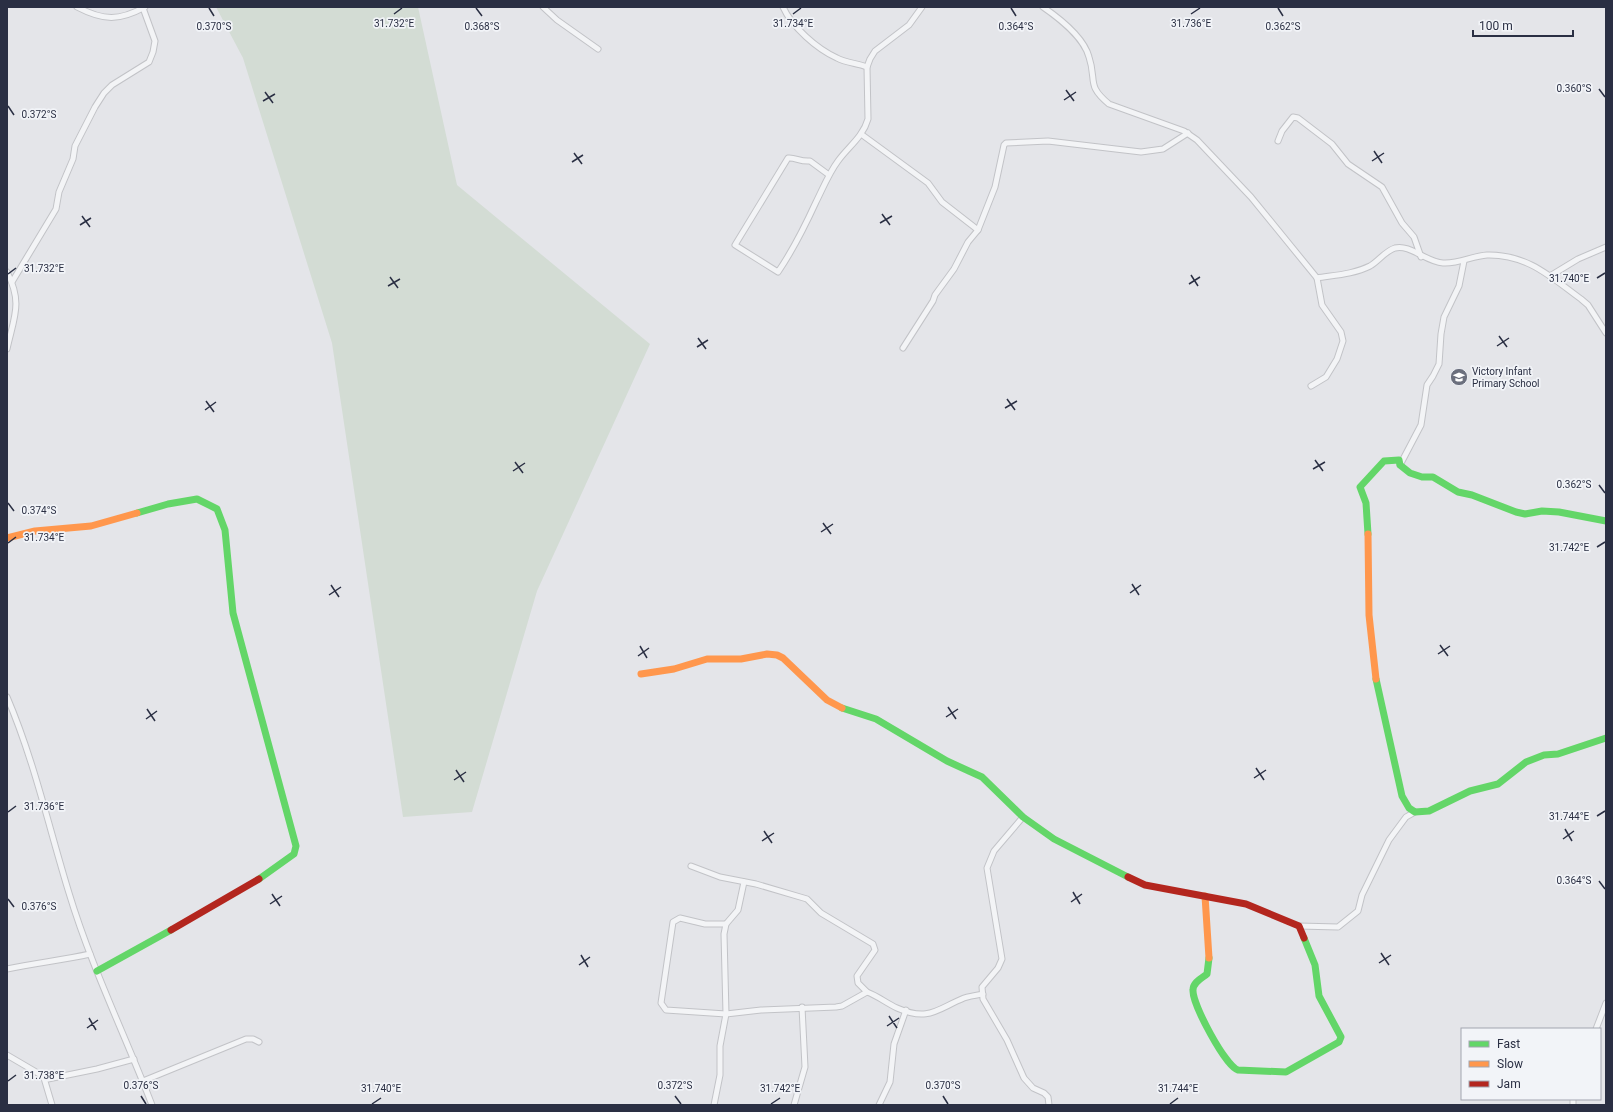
<svg xmlns="http://www.w3.org/2000/svg" width="1613" height="1112" viewBox="0 0 1613 1112" font-family="Roboto,sans-serif">
<style>
.green{fill:#d3dcd4}
.lines{fill:none;stroke-linecap:round;stroke-linejoin:round}
.street-casing{stroke:#c2c3c7;stroke-width:7}
.street{stroke:#f3f4f6;stroke-width:5}
.fast{stroke:#63d668;stroke-width:7}
.slow{stroke:#ff974d;stroke-width:7}
.jam{stroke:#b3261e;stroke-width:7}
.ticks{fill:none;stroke:#2a2f43;stroke-width:1.5}
.labels{text-anchor:middle;dominant-baseline:central;stroke-width:3.5;stroke-linejoin:round;paint-order:stroke}
.poi-label{font-size:10px;fill:#2a2f43;stroke:#f2f4f8;text-anchor:start}
.ticks-label{font-size:10px;text-anchor:middle;fill:#2a2f43;stroke:#f2f4f8;stroke-width:3.5;stroke-linejoin:round;paint-order:stroke}
</style>
<rect width="100%" height="100%" fill="#e4e5e9"/>
<path class="green" d="M216,7h202l39,178 193,159 -113,247 -65,221 -69,5 -71,-474 -89,-285z"/>
<g class="lines">
<defs>
<g id="street">
<path d="M77,7c27,14 42,14 68,0"/>
<path d="M543,7l14,13 41,29"/>
<path d="M783,7c9,20 34,42 54,51 9,5 20,5 30,9"/>
<path d="M1043,7c16,11 41,31 46,50 8,24 -3,28 20,47l75,27 13,9 54,57 66,81c19,-3 37,-4 53,-12 9,-5 15,-15 25,-18 15,-4 31,14 48,15 16,1 29,-7 44,-8 40,-1 64,22 94,44l7,6 18,28"/>
<path d="M861,134l67,49 14,19 36,28"/>
<path d="M1278,141l4,-10 11,-14 5,1 34,26 16,20 34,23 20,36 12,14 7,20"/>
<path d="M829,175l-19,-14c-10,1 -15,-4 -22,-3l-53,87 43,27c15,-22 27,-46 38,-70 7,-14 13,-29 22,-41 10,-14 25,-24 30,-42l-1,-52 3,-8 5,-8 34,-26 13,-18"/>
<path d="M7,272c16,31 7,45 0,77"/>
<path d="M1550,276l28,-17 28,-12"/>
<path d="M12,282l44,-73 3,-17 14,-33 2,-13 20,-39 9,-14 8,-8 37,-23 4,-10 2,-11 -12,-33"/>
<path d="M903,348l30,-47 2,-6 19,-26 14,-27 10,-12 17,-43 9,-42 2,-2 42,-2 93,11 22,-3 25,-16"/>
<path d="M1311,386l15,-9 11,-18 6,-18 -2,-9 -19,-27 -5,-27"/>
<path d="M1400,465l21,-40 6,-40 6,-9 6,-12 2,-30 3,-17 15,-31 5,-25"/>
<path d="M7,697c27,63 42,131 62,196 22,73 56,142 83,212"/>
<path d="M1023,817l-29,34 -7,17 15,91 -4,9 -16,19 1,12 24,41 17,38 9,10 11,5 4,4 1,8"/>
<path d="M691,866l29,11 36,7 51,15 14,14 52,31 2,6 -18,26 1,7 9,9"/>
<path d="M726,924h-21l-25,-6 -7,4 -12,81 5,7 60,4 35,-4 75,-3 6,-1 25,-14c11,4 19,11 30,16 32,14 40,1 67,-10 6,-2 13,-3 19,-4"/>
<path d="M1299,926l39,1 20,-16 4,-16 27,-55 17,-23 9,-5"/>
<path d="M7,969c28,-6 56,-9 83,-15"/>
<path d="M1596,1029l10,-26"/>
<path d="M7,1055l41,24 49,-10 37,-10"/>
<path d="M44,1078l8,27"/>
<path d="M143,1081l103,-42h7l6,3"/>
<path d="M714,1105l6,-30v-29l6,-32 -2,-80 2,-10 12,-14 6,-28"/>
<path d="M794,1105l11,-38 -3,-60"/>
<path d="M879,1105l11,-23 4,-38 12,-34"/>
<path d="M1573,1105v-6"/>
</g>
</defs>
<use href="#street" class="street-casing"/>
<use href="#street" class="street"/>
<g class="fast">
<path d="M137,513l31,-9 29,-5 20,10 8,21 8,83 63,233 -2,8 -35,25"/>
<path d="M1368,534l-2,-31 -6,-16 24,-26 15,-1 1,5 10,8 12,4h11l25,15 14,3 44,17 9,2 17,-3 17,1 47,9"/>
<path d="M1376,679l26,117 7,12 6,4 14,-1 41,-20 28,-7 28,-22 18,-7 14,-1 48,-16"/>
<path d="M842,708l34,11 71,42 35,16 41,40 31,22 74,38"/>
<path d="M1209,958l-2,16c-5,4 -14,8 -14,16 -1,14 33,77 45,80l48,2 53,-30 2,-5 -22,-41 -4,-31 -11,-27"/>
<path d="M97,971l74,-41"/>
</g>
<g class="slow">
<path d="M1368,534l1,81 7,64"/>
<path d="M7,538l28,-7 56,-5 46,-13"/>
<path d="M641,674l33,-5 33,-10h34l26,-5 10,1 6,3 44,42 15,8"/>
<path d="M1205,896l4,62"/>
</g>
<g class="jam">
<path d="M1128,877l17,8 101,19 53,22 5,12"/>
<path d="M171,930l88,-51"/>
</g>
</g>
<path class="ticks" d="M209,8l5,8M476,8l6,8M1011,8l5,8M1278,8l5,8M394,14l8,-6M793,14l8,-6M1191,14l9,-6M1599,89l6,8M1066,90l8,11M265,92l8,11M1064,100l12,-8M263,101l12,-7M8,106l6,9M1374,151l8,12M574,153l8,11M1372,161l12,-8M572,162l11,-7M882,214l8,11M82,216l8,11M880,223l12,-7M80,225l11,-7M8,274l8,-6M1191,275l7,11M390,277l8,11M1597,278l8,-5M1189,284l11,-7M388,286l12,-7M1499,336l8,11M698,338l8,11M1497,346l12,-8M697,347l11,-7M1007,399l8,11M206,401l8,11M1005,408l12,-7M205,410l11,-8M1315,460l8,11M515,462l8,11M1313,469l12,-7M513,471l12,-8M1599,485l6,8M8,503l6,8M823,523l8,11M821,532l12,-8M8,543l8,-6M1597,547l8,-5M1132,584l7,11M331,585l8,12M1130,593l11,-8M329,595l12,-8M1440,645l8,11M640,646l7,12M1438,654l12,-8M638,656l11,-8M948,707l8,12M147,709l8,12M946,717l12,-8M146,719l11,-8M1256,768l8,12M456,770l8,12M1254,778l12,-8M454,780l12,-8M8,812l8,-6M1597,816l8,-5M1565,829l7,12M764,831l8,12M1563,839l11,-8M762,841l12,-8M1599,881l6,8M1073,892l7,12M272,894l8,12M8,899l6,8M1071,902l11,-8M270,904l12,-8M1381,953l8,12M581,955l7,12M1379,963l12,-8M579,965l11,-8M889,1016l8,12M89,1018l7,12M887,1026l12,-8M87,1028l11,-8M8,1081l8,-6M141,1096l5,8M675,1096l6,8M943,1096l5,8M372,1104l9,-6M771,1104l9,-6M1170,1104l8,-6"/>
<defs>
<symbol id="school-disc" viewBox="-11 -11 22 22"><circle r="9.5" fill="#6b6f7d" stroke="#f2f4f8"/><path d="M0-5L7-2L0 1L-7-2ZM-4 1L0 2.5L4 1V4Q0 6-4 4Z" fill="#fff"/></symbol>
</defs>
<g fill-rule="evenodd">
<use href="#school-disc" x="1449" y="367" width="20" height="20"/>
</g>
<g class="labels">
<g class="poi-label">
<text x="1472" y="371">Victory Infant<tspan x="1472" dy="12">Primary School</tspan></text>
</g>
</g>
<g class="ticks-label">
<text x="394" y="27">31.732°E</text>
<text x="793" y="27">31.734°E</text>
<text x="1191" y="27">31.736°E</text>
<text x="1016" y="30">0.364°S</text>
<text x="1283" y="30">0.362°S</text>
<text x="214" y="30">0.370°S</text>
<text x="482" y="30">0.368°S</text>
<text x="1574" y="92">0.360°S</text>
<text x="39" y="118">0.372°S</text>
<text x="44" y="272">31.732°E</text>
<text x="1569" y="282">31.740°E</text>
<text x="1574" y="488">0.362°S</text>
<text x="39" y="514">0.374°S</text>
<text x="44" y="541">31.734°E</text>
<text x="1569" y="551">31.742°E</text>
<text x="44" y="810">31.736°E</text>
<text x="1569" y="820">31.744°E</text>
<text x="1574" y="884">0.364°S</text>
<text x="39" y="910">0.376°S</text>
<text x="44" y="1079">31.738°E</text>
<text x="141" y="1089">0.376°S</text>
<text x="675" y="1089">0.372°S</text>
<text x="943" y="1089">0.370°S</text>
<text x="381" y="1092">31.740°E</text>
<text x="780" y="1092">31.742°E</text>
<text x="1178" y="1092">31.744°E</text>
</g>
<rect width="1613" height="1112" fill="none" stroke="#2a2f43" stroke-width="16"/>
<rect x="1461" y="1028" width="140" height="72" fill="#f2f4f8" stroke="#a2a5b0"/>
<rect x="1469" y="1041" width="20" height="6" fill="#63d668" stroke="#a2a5b0"/>
<text x="1497" y="1048" font-size="12" fill="#2a2f43">Fast</text>
<rect x="1469" y="1061" width="20" height="6" fill="#ff974d" stroke="#a2a5b0"/>
<text x="1497" y="1068" font-size="12" fill="#2a2f43">Slow</text>
<rect x="1469" y="1081" width="20" height="6" fill="#b3261e" stroke="#a2a5b0"/>
<text x="1497" y="1088" font-size="12" fill="#2a2f43">Jam</text>
<path d="M1473 30v6h100v-6" fill="none" stroke="#2a2f43" stroke-width="2"/>
<text x="1479" y="30" font-size="12" fill="#2a2f43" stroke="#f2f4f8" stroke-width="3" paint-order="stroke">100 m</text>
</svg>
